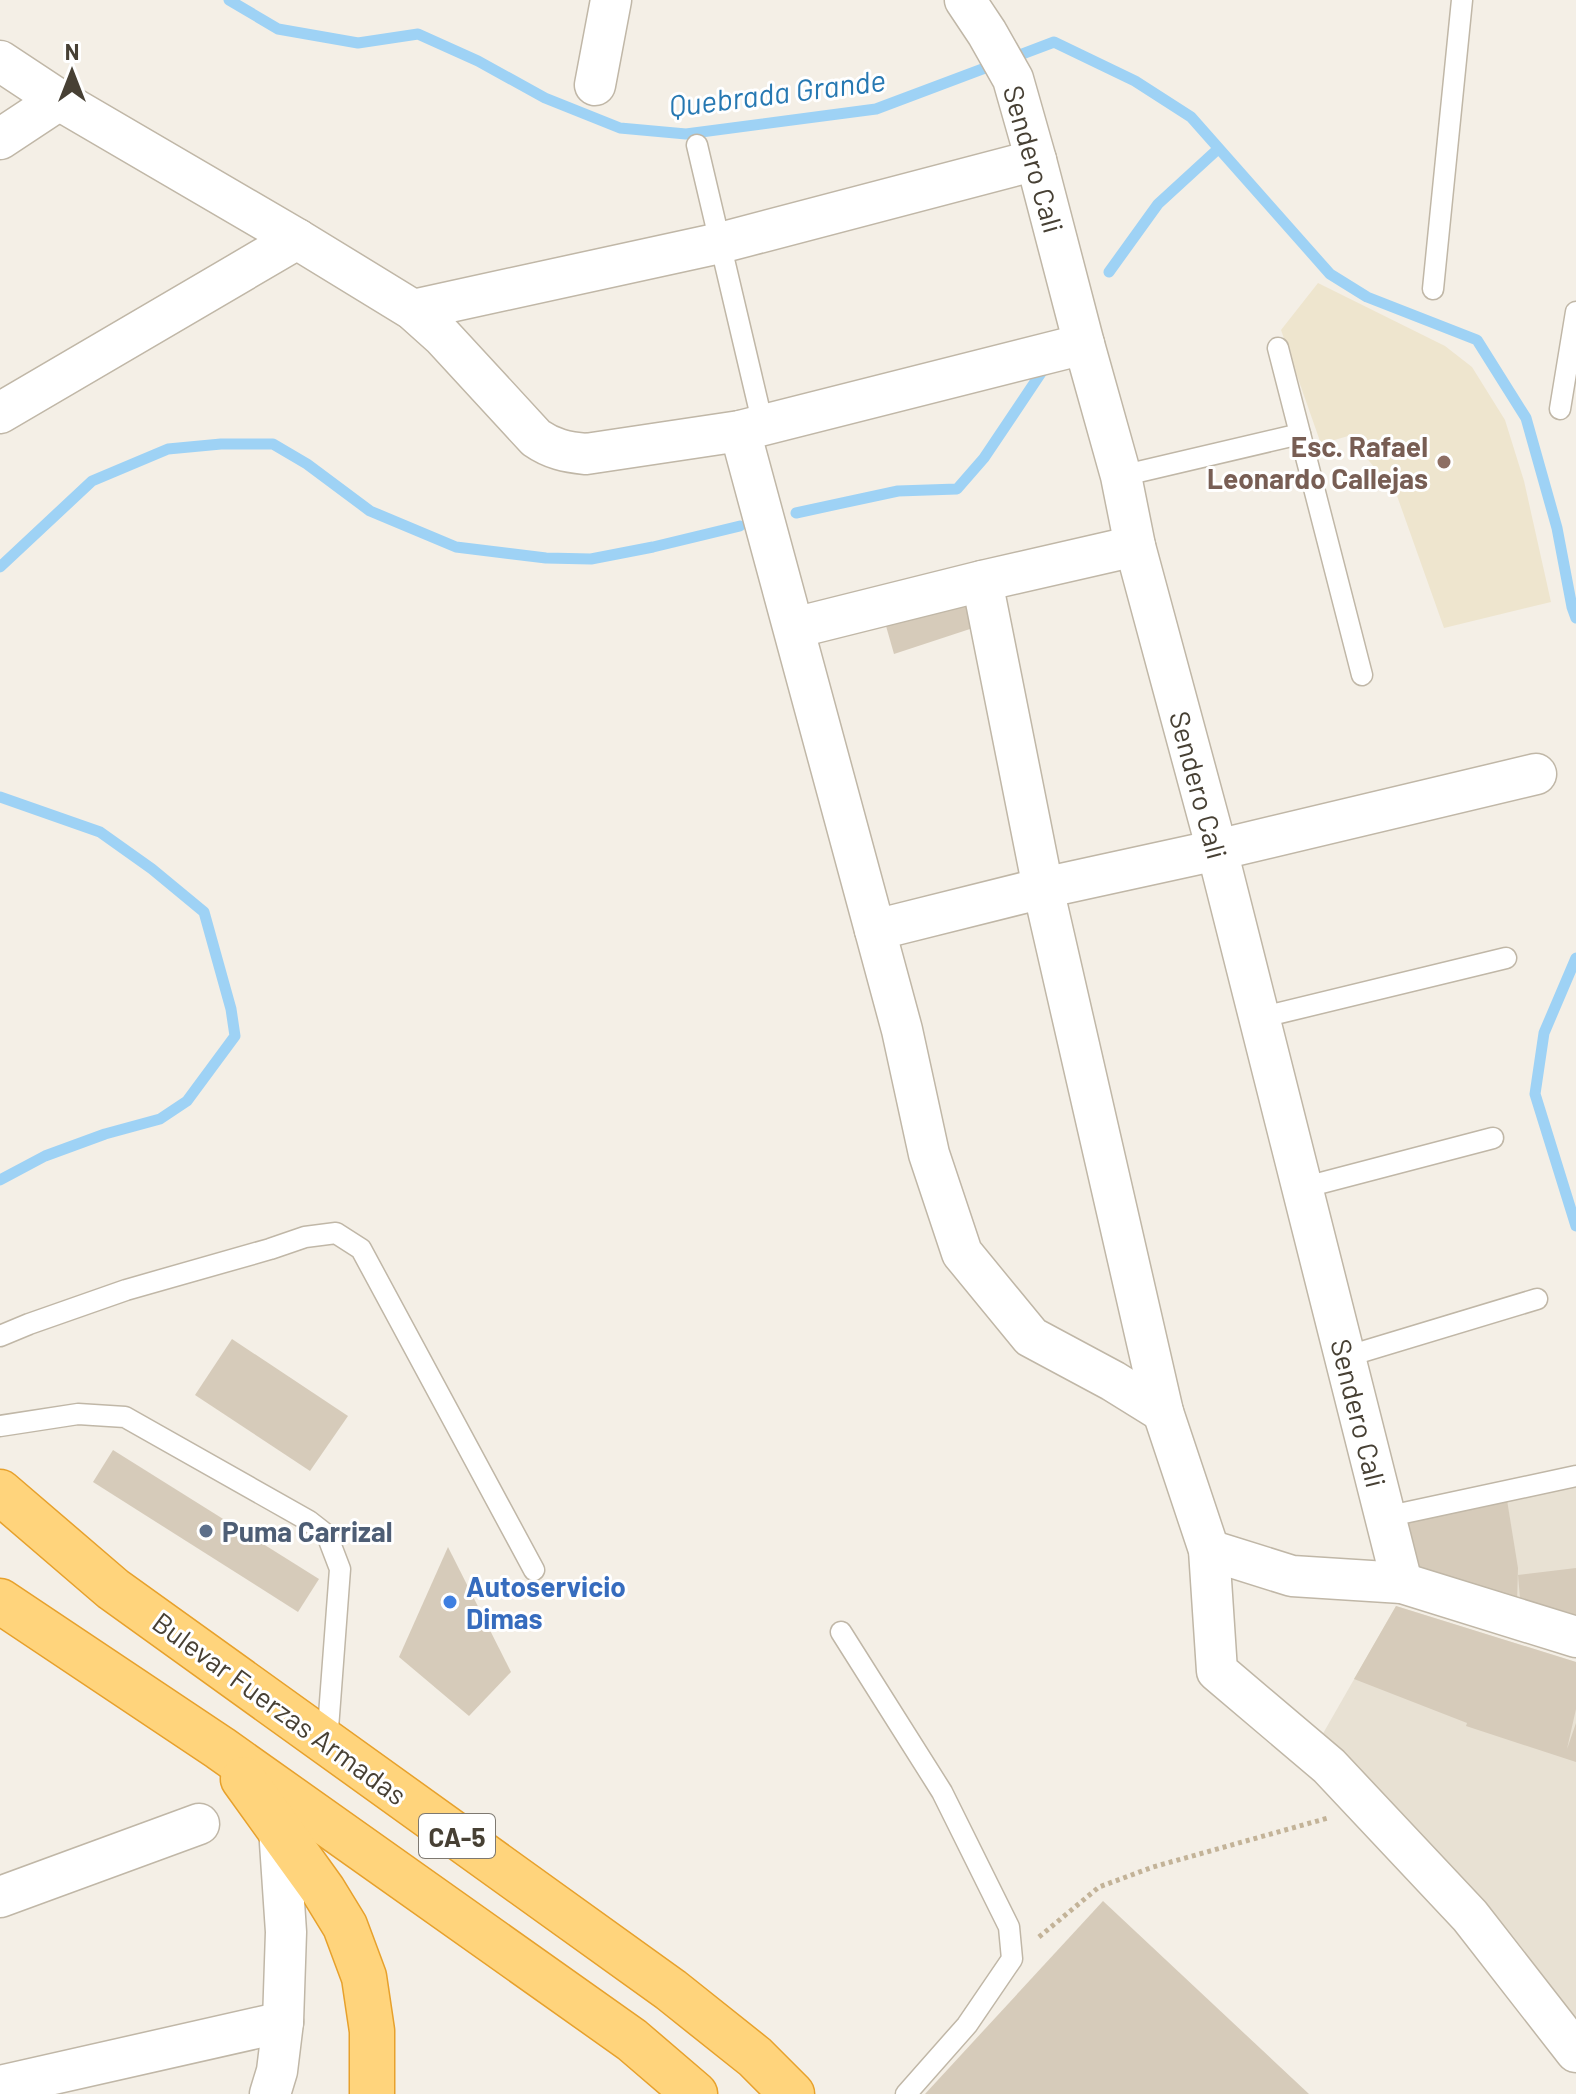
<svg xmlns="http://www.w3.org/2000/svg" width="1576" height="2094" viewBox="0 0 1576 2094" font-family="Barlow,sans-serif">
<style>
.residential{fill:#e8e1d3}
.education{fill:#eee5ce}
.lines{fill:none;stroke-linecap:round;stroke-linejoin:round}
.stream{stroke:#9ed2f5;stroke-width:11}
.building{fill:#d6cbba}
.service-casing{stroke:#c0b7a7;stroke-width:23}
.minor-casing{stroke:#c0b7a7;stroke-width:43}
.trunk-casing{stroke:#e7a12c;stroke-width:47}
.path{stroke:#c3b398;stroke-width:5;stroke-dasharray:4 4;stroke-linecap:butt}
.service{stroke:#fff;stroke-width:20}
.minor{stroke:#fff;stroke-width:40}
.trunk{stroke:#ffd47c;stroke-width:44}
.education-dot{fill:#8d6e63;stroke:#fff;stroke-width:3}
.service-dot{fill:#5c6f8a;stroke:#fff;stroke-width:3}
.shop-dot{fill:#3f7fe0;stroke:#fff;stroke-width:3}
.labels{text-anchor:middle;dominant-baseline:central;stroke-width:6;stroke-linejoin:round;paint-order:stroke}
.shield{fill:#fff;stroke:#7e7971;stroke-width:2}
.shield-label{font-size:26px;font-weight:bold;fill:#474034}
.street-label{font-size:28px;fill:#474034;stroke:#fff}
.education-label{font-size:28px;font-weight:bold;fill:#785e54;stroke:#fff;text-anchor:end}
.service-label{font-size:28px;font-weight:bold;fill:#4e5e75;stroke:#fff;text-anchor:start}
.shop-label{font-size:28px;font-weight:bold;fill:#366cbe;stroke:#fff;text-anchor:start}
.water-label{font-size:30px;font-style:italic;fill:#2678b2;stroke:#fff}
</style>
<rect width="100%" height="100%" fill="#f4efe6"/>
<g class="residential">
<path d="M1576,1486v136l-82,-25 -97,-73z"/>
<path d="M1396,1606l180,56v358l-255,-283z"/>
</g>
<path class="education" d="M1318,283l127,63 27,21 33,53 19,61 27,121 -107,26 -48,-135 -48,-57 -27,8 -40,-114z"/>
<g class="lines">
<g class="stream">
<path d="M229,0l49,29 80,14 60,-9 60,27 67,37 75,30 66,6 190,-25 178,-67 81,39 56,36 139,157 37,23 110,43 49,78 31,110 15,79 4,11"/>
<path d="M1109,272l49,-68 60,-55"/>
<path d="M796,513l102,-22 59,-2 27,-31 61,-91"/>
<path d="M0,567l92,-86 76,-32 53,-5h52l34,20 63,47 86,36 90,11 45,1 62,-12 87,-21"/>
<path d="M0,797l100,35 52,37 52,43 27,97 4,27 -48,65 -27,18 -55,15 -60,22 -45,24"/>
<path d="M1576,958l-32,75 -9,61 41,132"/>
</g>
</g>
<g class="building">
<path d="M964,590l9,38 -79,26 -12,-42z"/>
<path d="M232,1339l116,77 -38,55 -115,-76z"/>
<path d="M113,1450l206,129 -21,33 -205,-130z"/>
<path d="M1507,1500l11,68 -1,36 -106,-32 -14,-48z"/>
<path d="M448,1547l63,125 -42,44 -70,-59z"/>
<path d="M1576,1568v56l-55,-14 -3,-35z"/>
<path d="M1396,1606l180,56v47l-9,40 9,-26v39l-110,-36 1,-3 -113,-44z"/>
<path d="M1103,1901l206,193h-384z"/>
</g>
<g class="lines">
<defs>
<g id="service">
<path d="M697,145l66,280"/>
<path d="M1433,289l29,-289"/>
<path d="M1278,348l84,327"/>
<path d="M1560,409l16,-97"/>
<path d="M1121,476l179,-42"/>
<path d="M1259,1018l247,-60"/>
<path d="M1302,1188l191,-50"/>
<path d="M0,1336l29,-12 97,-34 144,-41 35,-12 31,-4 25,16 173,321"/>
<path d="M1345,1357l192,-58"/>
<path d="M0,1426l78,-12 47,3 184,104 18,14 13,34 -13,173"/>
<path d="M1385,1517l191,-41"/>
<path d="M841,1632l101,160 67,135 3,32 -45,66 -61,69"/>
</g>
<g id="minor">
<path d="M965,0l22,33 26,46 23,81 48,184 37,132 14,70 82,304 185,733"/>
<path d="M0,61l59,39 238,139 116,71 29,26 94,102c16,11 30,14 50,16l154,-23 344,-87"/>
<path d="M595,85l16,-85"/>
<path d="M0,139l59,-39"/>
<path d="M413,310l307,-67 316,-83"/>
<path d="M0,413l297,-174"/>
<path d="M740,431l162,599 27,124 33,99 69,84 82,44 50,31"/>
<path d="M982,581l61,307 120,524 46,138 8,121 112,95 141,150 106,136"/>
<path d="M794,628l188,-47 153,-35"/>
<path d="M875,930l168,-42 174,-38 319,-76"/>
<path d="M1209,1550l83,26 110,7 174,54"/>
<path d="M0,1897l199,-73"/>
<path d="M0,2086l283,-64"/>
<path d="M270,2094l7,-23 6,-49 3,-90 -7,-104"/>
</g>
<g id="trunk">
<path d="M0,1492l113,97 558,401 84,67 37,37"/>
<path d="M0,1601l220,147 412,292 63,54"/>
<path d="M243,1779l80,111 22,36 19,51 8,54v63"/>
</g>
</defs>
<use href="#service" class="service-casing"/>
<use href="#minor" class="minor-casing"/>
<use href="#trunk" class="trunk-casing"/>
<path class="path" d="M1039,1937l60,-50 54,-20 175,-49"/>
<use href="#service" class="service"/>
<use href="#minor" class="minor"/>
<use href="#trunk" class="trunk"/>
</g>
<circle class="education-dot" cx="1444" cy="462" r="8"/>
<circle class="service-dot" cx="206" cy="1531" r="8"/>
<circle class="shop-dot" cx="450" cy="1602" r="8"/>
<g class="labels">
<rect class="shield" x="419" y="1814" width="76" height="44" rx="6"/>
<g class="shield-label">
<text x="457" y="1836">CA-5</text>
</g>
<g class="street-label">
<text transform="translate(1034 159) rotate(74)">Sendero Cali</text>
<text transform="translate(1199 785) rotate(75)">Sendero Cali</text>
<text transform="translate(1359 1413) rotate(76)">Sendero Cali</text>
<text transform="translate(280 1708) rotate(36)">Bulevar Fuerzas Armadas</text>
</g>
<g class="education-label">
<text x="1428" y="446">Esc. Rafael<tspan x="1428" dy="32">Leonardo Callejas</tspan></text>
</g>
<g class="service-label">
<text x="222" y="1531">Puma Carrizal</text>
</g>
<g class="shop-label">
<text x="466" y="1586">Autoservicio<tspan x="466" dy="32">Dimas</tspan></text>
</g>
<g class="water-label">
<text transform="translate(777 92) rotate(-7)">Quebrada Grande</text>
</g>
</g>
<g transform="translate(72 72)" stroke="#ffffff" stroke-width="6" paint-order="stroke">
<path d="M0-6L14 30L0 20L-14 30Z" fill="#474034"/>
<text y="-12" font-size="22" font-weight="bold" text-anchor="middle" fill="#474034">N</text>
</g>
</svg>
